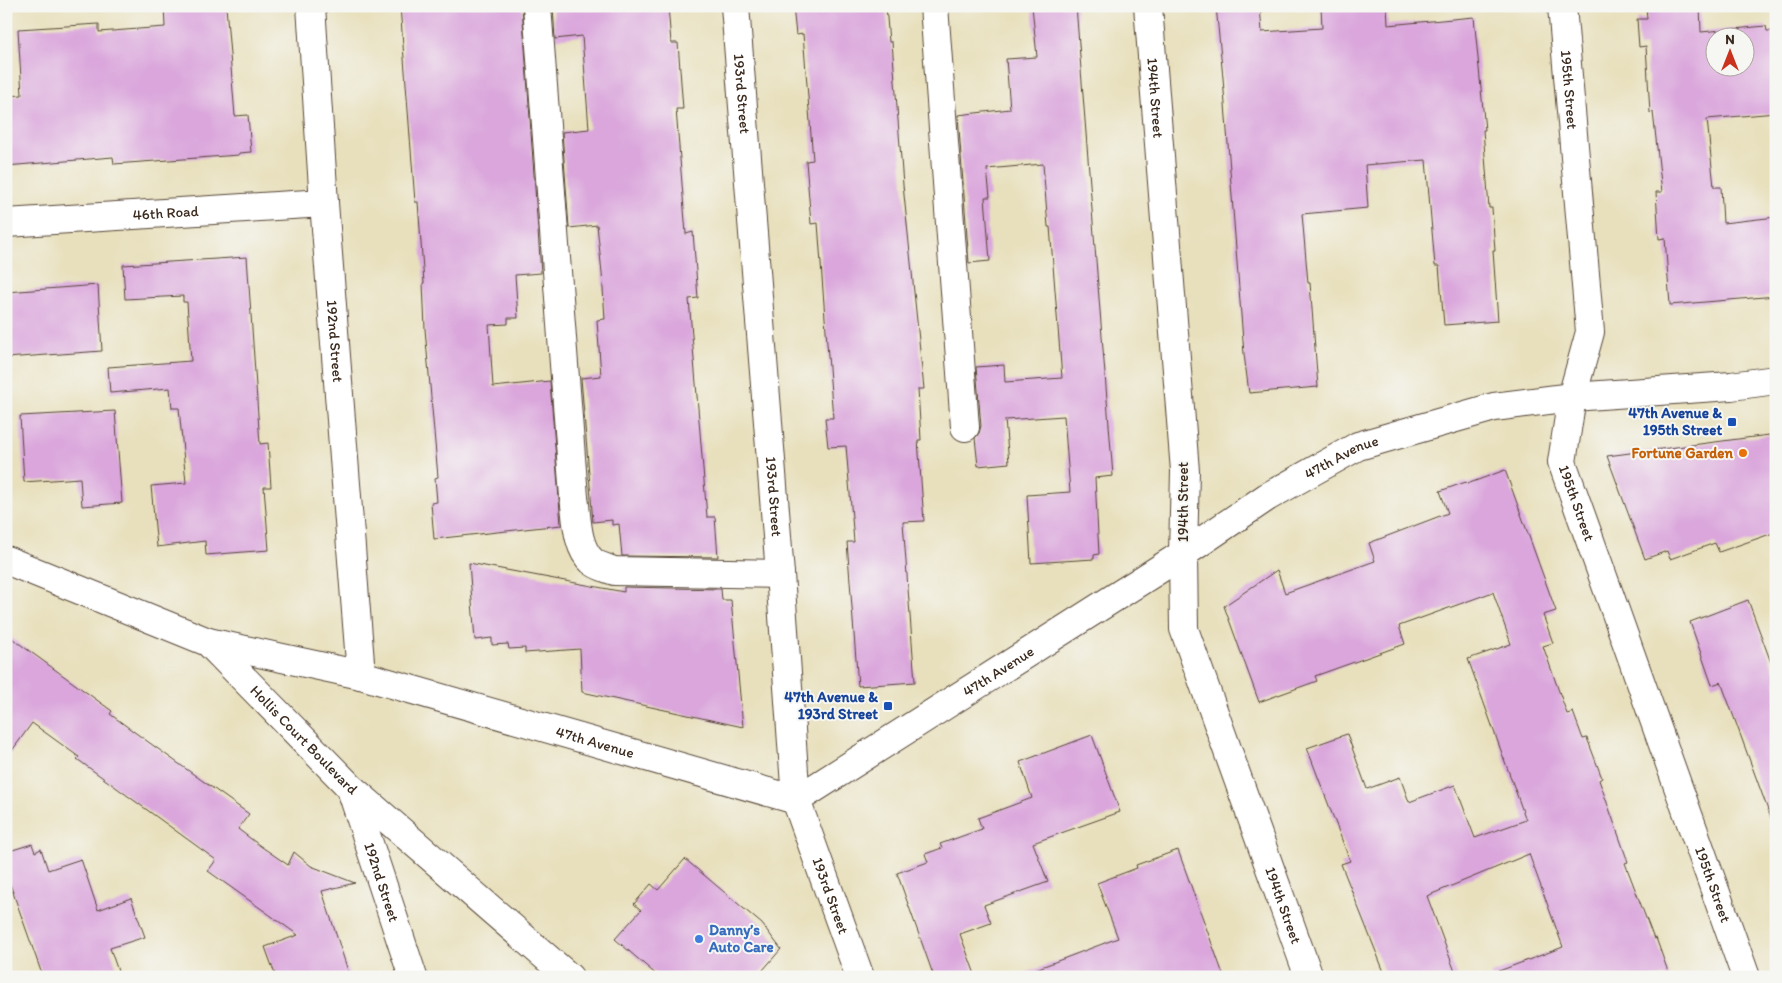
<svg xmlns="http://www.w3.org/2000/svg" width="1782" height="983" viewBox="0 0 1782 983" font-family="Itim,sans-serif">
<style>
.building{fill:#daa6dc;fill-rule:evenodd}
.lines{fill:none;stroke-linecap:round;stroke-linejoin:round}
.minor-casing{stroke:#554536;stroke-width:30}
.minor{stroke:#fff;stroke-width:28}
.transit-dot{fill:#1a4fb4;stroke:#f6f6f2;stroke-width:2}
.food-dot{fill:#e8710a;stroke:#f6f6f2;stroke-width:2}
.shop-dot{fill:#3f7fe0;stroke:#f6f6f2;stroke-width:2}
.labels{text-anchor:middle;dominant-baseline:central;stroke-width:4;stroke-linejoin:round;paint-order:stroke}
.street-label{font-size:15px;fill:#3b2a1e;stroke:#f6f6f2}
.transit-label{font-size:15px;font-weight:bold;fill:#164399;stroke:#f6f6f2;text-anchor:end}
.food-label{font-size:15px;font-weight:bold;fill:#c56008;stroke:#f6f6f2;text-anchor:end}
.shop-label{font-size:15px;font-weight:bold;fill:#366cbe;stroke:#f6f6f2;text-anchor:start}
</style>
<rect width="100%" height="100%" fill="#f6f6f2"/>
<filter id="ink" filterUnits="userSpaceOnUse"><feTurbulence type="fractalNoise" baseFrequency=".02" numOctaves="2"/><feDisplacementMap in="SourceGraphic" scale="10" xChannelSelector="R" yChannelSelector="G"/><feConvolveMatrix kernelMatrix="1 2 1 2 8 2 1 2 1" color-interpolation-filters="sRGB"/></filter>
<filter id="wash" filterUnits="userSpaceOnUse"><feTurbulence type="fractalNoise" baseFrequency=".0096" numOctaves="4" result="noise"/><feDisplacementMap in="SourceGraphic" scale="20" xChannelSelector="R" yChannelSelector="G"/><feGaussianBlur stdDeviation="1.12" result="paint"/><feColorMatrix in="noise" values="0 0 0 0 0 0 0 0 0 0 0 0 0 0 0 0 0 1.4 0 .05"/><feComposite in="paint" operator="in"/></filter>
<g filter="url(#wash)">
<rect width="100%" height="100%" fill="#e8e0bd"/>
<g id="blocks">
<g class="building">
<path d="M164,6h62l9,110 13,-1 3,37 -12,1v2l-125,9 -1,-7 -107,9v-70l16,-1 -4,-66 81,-5v8l66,-5z"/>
<path d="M400,6h122l19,267 -26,2 3,43h-10v6l-19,1 4,62 57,-6 11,144 -127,14 -3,-36 6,-1 -2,-24 3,-1 -13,-148 -2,-46h1l-6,-81h-3z"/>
<path d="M553,6h115l3,37h7l5,66h-7l10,125 7,-2 5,66 -9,1 18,218h8l3,40 -96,-1 -3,-32 -7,1v-5l-19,2 -12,-144 20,-2 -4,-56 8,-1 -3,-46 -5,-48 -28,3 -7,-96 27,-3 -7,-93 -27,3z"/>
<path d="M793,6h93l3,36h3l11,143 21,204h-6l3,51h-3l6,81 -21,1 12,160 -57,4 -11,-144h7l-8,-96 -18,1 -3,-29h8l-8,-100 -7,-95 -7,1 -5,-63 7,-1 -10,-126 -7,1z"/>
<path d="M1032,6h44l37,470 -18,2 4,76 -5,1v4l-63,4 -4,-68 43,-3 -6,-76 -59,4 4,43 -31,3 -3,-28 4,-5 2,-7 -5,-59 28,-2 1,17 57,-4 -12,-151h-2l-5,-63 -56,5 3,28h-5l5,64 -21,2 -11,-148 52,-6 -4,-50 31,-2z"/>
<path d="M1216,6h44l2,26 60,-4 -1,-22h66l1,19 86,-8 11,113h-2l6,78h3l3,43h-2l5,70 -54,4 -5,-59h-4l-9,-106 -61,5 3,43 -66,6 6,69h2l8,104 -69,6 -5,-39 -21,-276z"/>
<path d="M1646,6h54l1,26 65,-6 1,5h9v82l-69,6 7,68h7l2,36 53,-6v79l-106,9 -5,-67 -6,1 -3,-47h6l-9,-80 -3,1 -4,-67 -7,1 -2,-28h10zM1714,38h30v30h-30z"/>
<path d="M247,257l13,187 8,-1 3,44h-7l5,63 -63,5 -1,-14 -48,6 -6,-61 35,-3 -7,-75h-7l-2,-20 -60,5 -2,-26 83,-6 -4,-59h-4v-6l-58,3 -2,-34z"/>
<path d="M98,285l4,66 -96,7v-66z"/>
<path d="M115,411l7,92 -40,3 -2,-28 -56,4 -4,-66z"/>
<path d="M1769,435l7,19v78l-57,20 -4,-9 -45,16 -3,-8 -22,8 -38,-103z"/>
<path d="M1505,470l51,141 -13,4 10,28 -10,3 24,68 6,-2 10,27 4,-1 15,40 -3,2 29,82 -3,1 29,76 2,-1 14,39h-179v-3l72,-27 -34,-93 -102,42 30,81h-71l-45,-113 9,-3 -43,-113 40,-14 20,55 33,-12 9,25 46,-17 20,53 51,-18 -58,-161 43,-15 -18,-52 -94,34 6,18 -90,32 2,5 -58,21 -35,-96 53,-36 8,23 90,-32 -6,-18 79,-30 -8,-22 26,-9 1,2z"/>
<path d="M469,563l155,29v-5l97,2 1,11h9l12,127 -161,-35 -2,-43 -55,4v-5l-16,1 -1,-5 -16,1v-7l-17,2z"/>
<path d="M1748,600l28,76v144l-4,1 -51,-139 -9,3 -22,-63z"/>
<path d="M6,634l106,77 -2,3 23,17 116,83 -11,15 21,16 29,20 6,-13 17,14 44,17 -33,8 28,86h-74l-11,-30 33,-12 -90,-64 8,-11 -139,-101 2,-2 -47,-34 -26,36z"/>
<path d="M1092,735l28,77 -87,31 15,39 -64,23 7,18 -31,11 16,43h-42l-37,-104 31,-11 -3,-8 17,-6 -2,-4 42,-15 -4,-11 54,-20 -12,-36z"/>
<path d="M32,844l3,8 6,-3 7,21 33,-11 17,51 33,-12 14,39 -35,11 10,29h-77l-37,-104v-21z"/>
<path d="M1178,850l46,127h-201v-3l95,-36 -21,-55 40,-15 -1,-3z"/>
<path d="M685,859l77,65 19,25 -24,28h-98l-44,-38 26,-29 -7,-6 17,-20 7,6z"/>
</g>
</g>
</g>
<g filter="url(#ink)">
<use href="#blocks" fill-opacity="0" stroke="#554536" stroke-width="1"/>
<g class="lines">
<defs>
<g id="minor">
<path id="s1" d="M311,6l13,197 37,472"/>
<path d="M537,6l37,491c3,19 2,50 18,64 5,5 15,7 22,10l166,3"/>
<path id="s2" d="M735,6l45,568 16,226 64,177"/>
<path d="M934,6l31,421"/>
<path id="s3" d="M1148,6l37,465 -2,83 1,75 125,348"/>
<path id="s4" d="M1562,6l28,326 -18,65 -10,65 184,515"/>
<path id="s5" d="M6,223l318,-20"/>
<path id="s6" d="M6,560l202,82 142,145 219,190"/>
<path id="s7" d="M208,642l153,33 435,125 387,-246 84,-57 91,-51 136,-39 78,-10 159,-11 45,-6"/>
<path id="s8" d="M351,789l62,188"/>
</g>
</defs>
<use href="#minor" class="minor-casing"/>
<use href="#minor" class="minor"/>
</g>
</g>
<g class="transit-dot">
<rect x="1727" y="417" width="10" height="10" rx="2.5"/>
<rect x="883" y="701" width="10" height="10" rx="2.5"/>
</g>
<circle class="food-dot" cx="1743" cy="453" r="5"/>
<circle class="shop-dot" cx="699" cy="939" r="5"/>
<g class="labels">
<g class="street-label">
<text stroke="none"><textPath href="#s4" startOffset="84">195th Street</textPath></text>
<text stroke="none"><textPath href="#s2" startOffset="88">193rd Street</textPath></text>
<text stroke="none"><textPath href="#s3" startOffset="92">194th Street</textPath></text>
<text stroke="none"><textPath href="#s5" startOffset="160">46th Road</textPath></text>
<text stroke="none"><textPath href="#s1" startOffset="336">192nd Street</textPath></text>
<text stroke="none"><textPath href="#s7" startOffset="1254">47th Avenue</textPath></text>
<text stroke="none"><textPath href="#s2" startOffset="492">193rd Street</textPath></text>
<text transform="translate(1183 502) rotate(-90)">194th Street</text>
<text stroke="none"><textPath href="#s4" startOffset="504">195th Street</textPath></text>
<text stroke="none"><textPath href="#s7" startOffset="849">47th Avenue</textPath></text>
<text stroke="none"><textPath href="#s6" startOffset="355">Hollis Court Boulevard</textPath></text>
<text stroke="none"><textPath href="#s7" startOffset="400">47th Avenue</textPath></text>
<text stroke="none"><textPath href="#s8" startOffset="98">192nd Street</textPath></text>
<text stroke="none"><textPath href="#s4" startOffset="909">195th Street</textPath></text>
<text stroke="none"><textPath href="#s2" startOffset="898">193rd Street</textPath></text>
<text stroke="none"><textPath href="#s3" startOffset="918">194th Street</textPath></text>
</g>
<g class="transit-label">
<text x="1722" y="413">47th Avenue &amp;<tspan x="1722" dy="17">195th Street</tspan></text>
<text x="878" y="697">47th Avenue &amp;<tspan x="878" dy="17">193rd Street</tspan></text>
</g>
<g class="food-label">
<text x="1733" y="453">Fortune Garden</text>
</g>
<g class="shop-label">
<text x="709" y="930">Danny’s<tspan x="709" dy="17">Auto Care</tspan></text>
</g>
</g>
<rect width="1782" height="983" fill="none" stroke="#f6f6f2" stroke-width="25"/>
<g transform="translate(1730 52)"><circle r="24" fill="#f6f6f2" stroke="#aba49d"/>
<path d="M0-4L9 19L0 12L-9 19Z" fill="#c8321e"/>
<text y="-8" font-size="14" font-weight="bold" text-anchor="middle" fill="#3b2a1e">N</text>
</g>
</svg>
